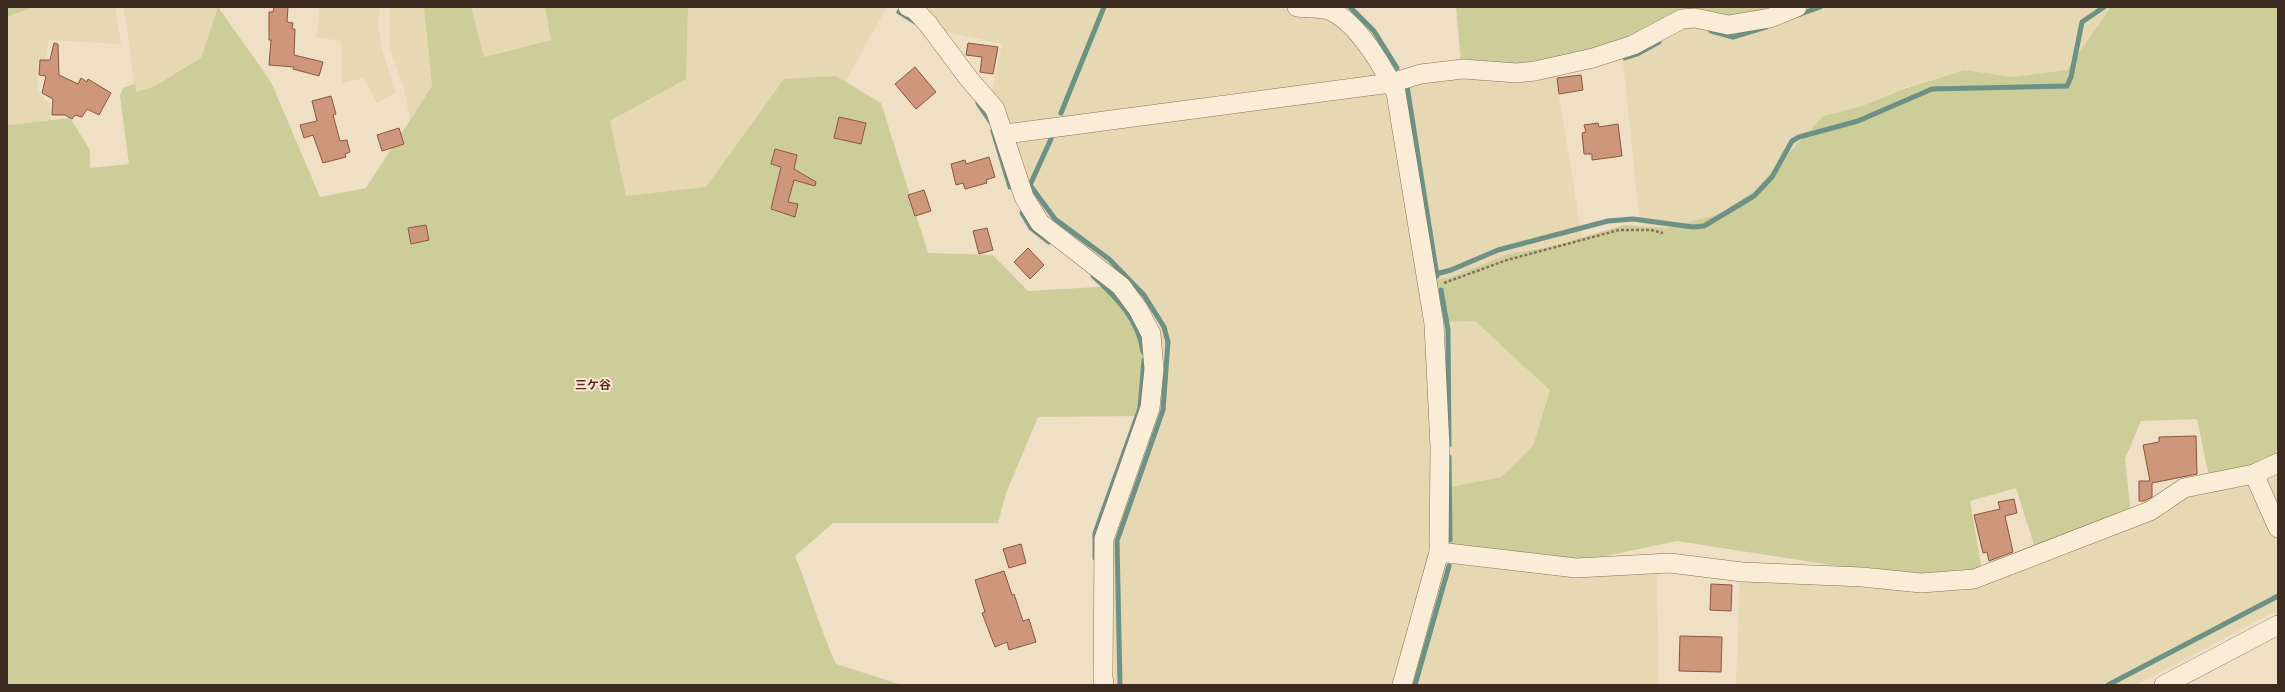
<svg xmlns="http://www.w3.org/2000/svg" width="2285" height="692" viewBox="0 0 2285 692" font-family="'Noto Serif','Noto Sans JP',serif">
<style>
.farmland{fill:#e5d8b2}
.green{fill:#cccd98}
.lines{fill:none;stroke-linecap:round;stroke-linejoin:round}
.stream{stroke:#6d9185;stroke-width:5}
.building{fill:#ce967a;stroke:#8a5740}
.minor-casing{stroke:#8a705a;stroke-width:20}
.path{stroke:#8a705a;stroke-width:2.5;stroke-dasharray:3 2;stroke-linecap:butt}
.minor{stroke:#f9edd8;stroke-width:19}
.labels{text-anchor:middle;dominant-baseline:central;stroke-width:4;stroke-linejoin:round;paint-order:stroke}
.quarter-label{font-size:12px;font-weight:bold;fill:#67261d;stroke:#f6ead4}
</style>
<rect width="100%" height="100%" fill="#efdfc5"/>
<g class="farmland">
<path d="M33,7h82l6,37 -73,-4 -1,16 -10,8 1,29 12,11 1,16 -42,5 -2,-2v-106z"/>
<path d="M123,7h95l-17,51 -48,29 -18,5 -8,-66z"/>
<path d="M320,7h60l-2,17 3,21 14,48 -18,10 -13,-25 -22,5 -1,-42 -25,-4z"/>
<path d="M390,7h34l8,79 -22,33 -6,-30 -15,-44z"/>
<path d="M471,7h74l6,33 -67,17z"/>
<path d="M688,7h199l-42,75 -9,-6 -52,3 -78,109 -81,8 -15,-75 76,-42z"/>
<path d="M920,7h354l60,11 49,57 -370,52 -22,-33 11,-50 -60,-13z"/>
<path d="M1805,7h306l-44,63 -54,7 -49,-7 -63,19 -39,17 -39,10 -69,75 -34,23 -54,14 -26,-3 -18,-173 59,-28z"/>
<path d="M1555,72l27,165 -29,9 -19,2 -37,10 -46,19 -17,3 -31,-193 17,-9z"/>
<path d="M1382,90l7,4 37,227 8,226 -41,138h-279l-1,-150 46,-193 -111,-118 -17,-23 -17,-55 7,-9z"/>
<path d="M1475,321l75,68 -17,57 -32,31 -55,11 -5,-166z"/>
<path d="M2278,466v52l-14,-45z"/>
<path d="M2249,479l29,57v74l-142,75h-400l4,-108 188,10 251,-92z"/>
<path d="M1446,558l211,11 2,116h-249z"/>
</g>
<g class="green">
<path d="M7,7h26l-26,10z"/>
<path d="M218,7l53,75 49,115 46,-9 66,-102 -8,-79h47l13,50 67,-17 -6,-33h143l-2,72 -76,42 16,75 80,-9 78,-108 52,-3 45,27 47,150 65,2 35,36 87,-5 31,51 2,32 -7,47 -103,1 -32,76 -8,30h-165l-38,33c15,36 25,73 41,108l66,21h-895v-561l2,1 61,-7 20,32v18l39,-4 -9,-68 3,-8 12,-4 1,8 17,-5 48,-29z"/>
<path d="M1456,7h324l-29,11 -53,-4 -68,27 -88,24 -81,-1z"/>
<path d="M2111,7h167v449l-38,16 -31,5 -12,-58 -56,2 -16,38 6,56 -95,36 -20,-63 -46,13 12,70 -87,4 -218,-34 -91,19 -104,-9 -34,-8 -2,-55 55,-11 32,-31 17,-56 -75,-69 -34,1 -7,-42 17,-3 57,-23 45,-8 71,-21 42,3 54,-14 34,-23 69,-75 39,-10 39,-16 63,-20 49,7 54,-7z"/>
</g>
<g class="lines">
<g class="stream">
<path d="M1350,7l24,24 23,37"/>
<path d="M899,12l16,10"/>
<path d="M1798,15l22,-8"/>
<path d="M1711,31l22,6 33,-10"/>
<path d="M1625,58l12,-4 22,-12"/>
<path d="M1410,85l-3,1 30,190"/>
<path d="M978,103l12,18"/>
<path d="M1061,113l43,-106"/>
<path d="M993,131l17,56"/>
<path d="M1051,139l-21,46 25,34 54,40 35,36 20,32 4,15 -5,68 -46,131 3,144"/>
<path d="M1022,213l9,15 18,14"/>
<path d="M1436,274l15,-4 47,-20 110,-29 25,-2 60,8 11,-1 50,-30 18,-19 20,-36 7,-4 59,-16 74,-32 135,-3 4,-9 11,-55 22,-15"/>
<path d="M1093,276c23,21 46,44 50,76"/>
<path d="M1441,290l7,40 1,115"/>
<path d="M1449,457l1,83"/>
<path d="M1095,558v-25l45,-125 4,-48"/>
<path d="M1415,685l34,-119"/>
<path d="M2108,685l170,-89"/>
</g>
</g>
<g class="building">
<path d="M274,7h14l-1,15 6,1 -1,6h3l-1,26 29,7 -4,14 -26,-7 1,-2 -25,-2 2,-25h-2v-28h4z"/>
<path d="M54,43l4,1 1,31 19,9 3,-6 6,4 1,-3 23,14 -12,22 -12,-6 -5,8 -7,-2 -3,4 -7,-4h-13l1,-16 -11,-6 4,-17 -7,-1 1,-15h10z"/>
<path d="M968,43l30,4 -5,27 -13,-2 2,-15 -16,-2z"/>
<path d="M915,67l21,25 -20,17 -21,-25z"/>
<path d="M1581,75l2,15 -24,4 -2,-16z"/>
<path d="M331,96l5,18 -3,1 7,26 7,-1 3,12 -5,2 1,3 -23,6 -10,-28 -9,3 -4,-13 17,-4 -5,-20z"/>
<path d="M839,117l27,6 -5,21 -27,-6z"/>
<path d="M1598,123l1,4 19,-3 4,32 -30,4v-6h-8l-2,-21 4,-1 -2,-7z"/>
<path d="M399,128l5,16 -22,7 -5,-16z"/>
<path d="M775,149l22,6 -3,14 22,13 -1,4 -21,-6 -6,22 10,2 -3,13 -24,-8 10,-42 -10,-3z"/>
<path d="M989,157l6,20 -9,3 1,3 -22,6 -2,-6 -7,2 -5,-21 14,-4 1,4z"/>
<path d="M924,190l7,21 -16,5 -7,-21z"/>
<path d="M426,225l3,15 -18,4 -3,-16z"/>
<path d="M987,228l6,22 -14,4 -6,-23z"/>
<path d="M1028,248l16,17 -14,14 -16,-17z"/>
<path d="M2196,436l1,38 -45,9v14l-8,4h-5v-20h11l-7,-36 16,-3v-5z"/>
<path d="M2014,499l3,14 -12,3 8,36 -24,9 -2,-9 -4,1 -9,-38 26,-6 -2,-7z"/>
<path d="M1021,544l5,19 -17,5 -6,-19z"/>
<path d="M1004,571l8,24 2,-1 9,27 6,-2 7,23 -27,8 -2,-8 -12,5 -13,-34 3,-1 -10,-32z"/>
<path d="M1711,584l21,1 -1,26 -21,-1z"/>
<path d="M1680,636l42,1 -1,35 -42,-1z"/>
</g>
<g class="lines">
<defs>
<g id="minor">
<path d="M908,7l6,2 14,15 41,55 26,30 29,88 16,26 81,63 17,23 13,25 3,35 -4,39 -46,131 -1,138 1,8"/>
<path d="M1297,7c11,2 25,0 34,4 27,12 52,56 65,82l38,231 6,123 -1,105 -37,133"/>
<path d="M1005,134l386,-51 30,-9 42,-5 54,4 18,-2 58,-13 40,-13 49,-26 13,-1 33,7 42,-7 27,-11"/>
<path d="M2254,474l24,54"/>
<path d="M1439,552l137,16 94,-5 72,9 120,5 59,6 53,-4 176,-68 34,-23 70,-14 24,-11"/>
<path d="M2164,685l114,-60"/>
</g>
</defs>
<use href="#minor" class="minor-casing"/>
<path class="path" d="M1444,283l63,-23 112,-30h32l12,3"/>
<use href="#minor" class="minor"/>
</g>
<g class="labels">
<g class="quarter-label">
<text x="593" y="384">三ケ谷</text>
</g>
</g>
<rect width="2285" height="692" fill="none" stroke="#3a2a1f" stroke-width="16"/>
</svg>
